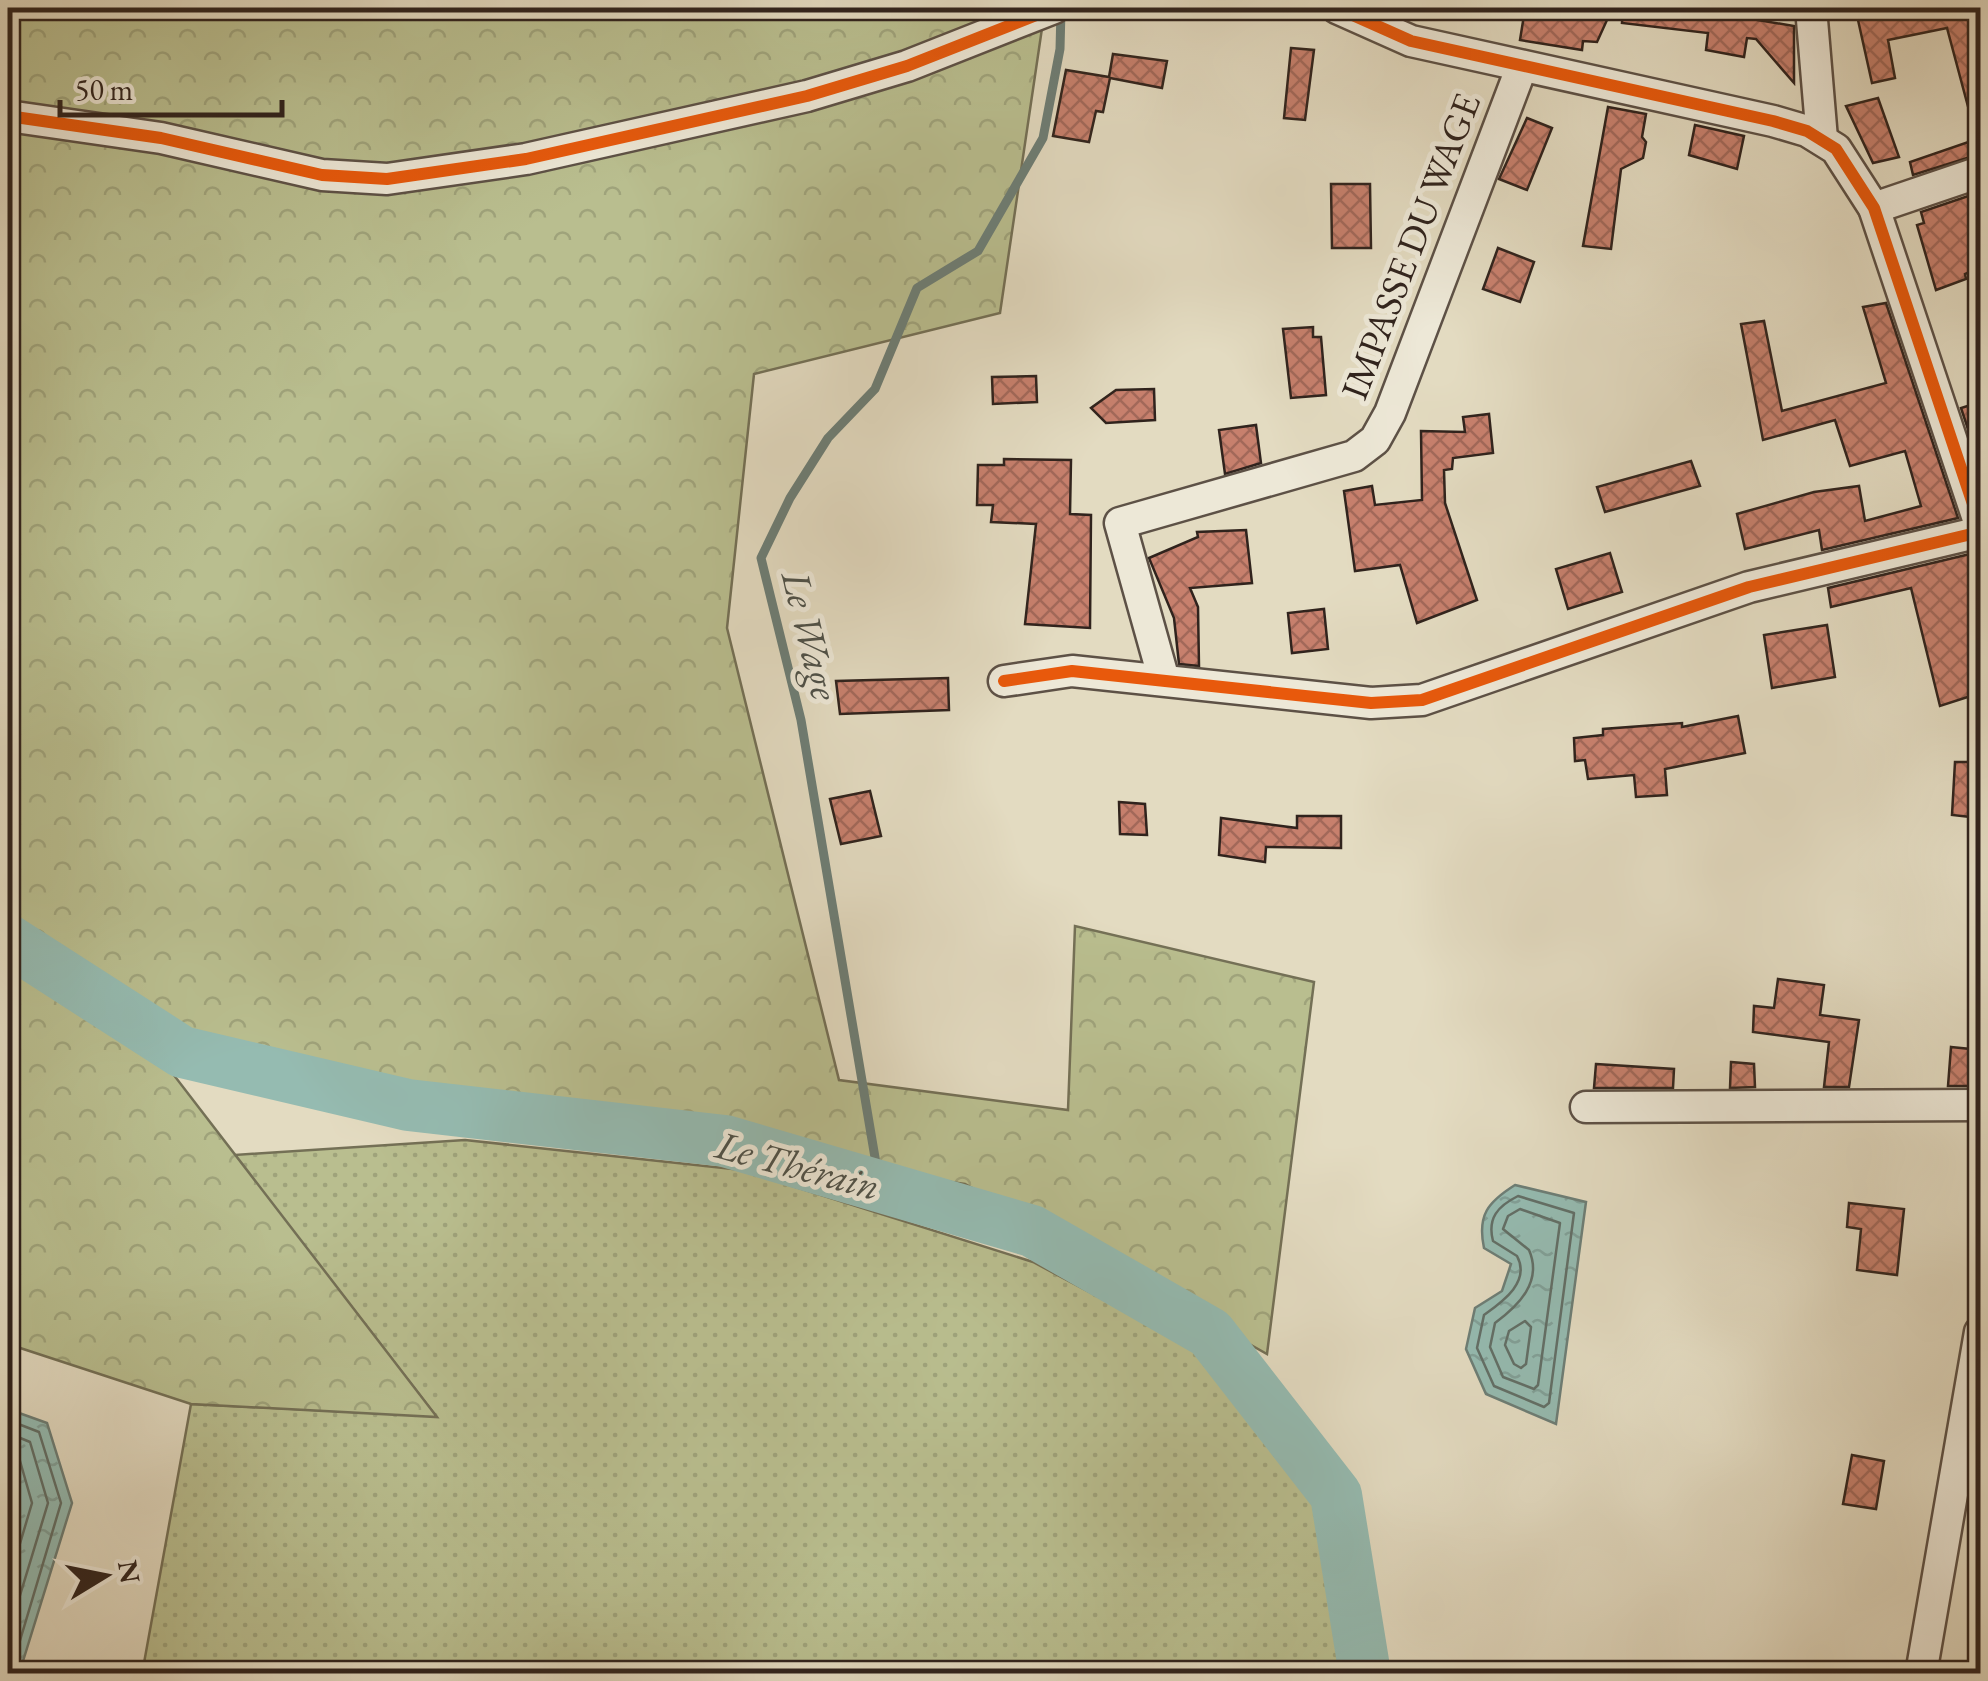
<svg xmlns="http://www.w3.org/2000/svg" width="1988" height="1681" viewBox="0 0 1988 1681" font-family="'EB Garamond',serif">
<style>
.grass{fill:url(#grass-dots);stroke:#747056;stroke-width:2.5}
.forest{fill:url(#forest-crowns);stroke:#747056;stroke-width:2.5}
.water{fill:url(#water-ripples);stroke:#6d7e76;stroke-width:2.5}
.lines{fill:none;stroke-linecap:round;stroke-linejoin:round}
.shore{stroke:#626f67;stroke-width:2.5}
.stream{stroke:#6d7e76;stroke-width:9}
.river{stroke:#95bbb1;stroke-width:52}
.building{fill:url(#building-cross-hatch);stroke:#30231d;stroke-width:2.5}
.street-casing{stroke:#5d5146;stroke-width:35}
.street{stroke:#ede8d7;stroke-width:30}
.cycleway-casing{stroke:#ede8d7;stroke-width:19}
.cycleway{stroke:#e8590c;stroke-width:12}
.labels{text-anchor:middle;dominant-baseline:central;stroke-width:10;stroke-linejoin:round;paint-order:stroke}
.street-label{font-size:38px;fill:#30231d;stroke:#ede8d7}
.water-label{font-size:40px;font-style:italic;fill:#4e5149;stroke:#ede8d7}
</style>
<defs>
<pattern id="grass-dots" width="8" height="8" patternUnits="userSpaceOnUse" patternTransform="scale(2.5)"><rect width="8" height="8" fill="#b9be8f"/><path d="M2 2h.1M6 6h.1" fill="none" stroke="#9fa37b" stroke-width="1.8" stroke-linecap="round"/></pattern>
<pattern id="forest-crowns" width="20" height="18" patternUnits="userSpaceOnUse" patternTransform="scale(2.5)"><rect width="20" height="18" fill="#b9be8f"/><path d="M2 6a3 3 0 1 1 6 0M12 15a3 3 0 1 1 6 0" fill="none" stroke="#9fa37b"/></pattern>
<pattern id="water-ripples" width="26" height="14" patternUnits="userSpaceOnUse" patternTransform="scale(2.5)"><rect width="26" height="14" fill="#95bbb1"/><path d="M2 4q2-2 4 0t4 0M15 11q2-2 4 0t4 0" fill="none" stroke="#81a098"/></pattern>
<pattern id="building-cross-hatch" width="8" height="8" patternUnits="userSpaceOnUse" patternTransform="scale(2.5)"><rect width="8" height="8" fill="#c7806d"/><path d="M0 0l8 8M0 8l8-8" fill="none" stroke="#a26859"/></pattern>
</defs>
<rect width="100%" height="100%" fill="#e3dbc1"/>
<filter id="stains"><feTurbulence type="fractalNoise" baseFrequency=".002" numOctaves="4"/><feColorMatrix values="0 0 0 0 .2 0 0 0 0 .09 0 0 0 0 .02 0 0 0 .5 -.17"/></filter>
<radialGradient id="worn" r=".72"><stop offset=".6" stop-color="#630" stop-opacity="0"/><stop offset="1" stop-color="#630" stop-opacity=".3"/></radialGradient>
<path class="grass" d="M465,1140l277,30 291,92 182,97 106,144 27,170 -1206,1 49,-270 245,12 -202,-261z"/>
<path class="forest" d="M8,8h1037l-45,305 -246,61 -27,254 112,452 229,30 7,-184 239,56 -47,372 -302,-170 -792,-110 264,343 -246,-13 -183,-60z"/>
<g class="water">
<path d="M1515,1185l71,17 -30,222 -70,-30 -20,-45 9,-41 27,-17 9,-27 -27,-16c-7,-33 4,-46 31,-63z"/>
<path d="M8,1409l39,14 25,80 -53,171 -11,-1z"/>
</g>
<g class="lines">
<g class="shore">
<path d="M1518,1196l56,17 -25,190 -5,4 -50,-21 -17,-38 7,-33c18,-13 47,-33 33,-59l-24,-15c-6,-23 5,-35 25,-45z"/>
<path d="M1520,1209l40,14 -22,162 -4,4 -31,-12 -13,-30 5,-24c23,-17 48,-41 34,-73l-26,-21 5,-13z"/>
<path d="M1525,1321l6,6 -5,37 -5,4 -7,-4 -9,-19 4,-14z"/>
<path d="M8,1420l31,12 22,71 -51,171"/>
<path d="M8,1433l22,9 18,61 -40,132"/>
<path d="M8,1449l10,5 14,49 -24,81"/>
</g>
<path class="stream" d="M880,1187l-79,-467 -40,-162 29,-60 38,-60 47,-49 42,-101 61,-37 65,-113 17,-89 1,-39"/>
<path class="river" d="M8,940l174,112 226,53 317,36 307,90 178,102 126,162 29,179"/>
</g>
<g class="building">
<path d="M1623,8h63l108,18v57l-38,-44 -9,-1 -3,19 -38,-7 2,-17 -86,-10z"/>
<path d="M1871,8h109v105l-10,1 -23,-86 -59,12 7,38 -23,5 -16,-72z"/>
<path d="M1525,9l62,10 20,1 -10,22 -14,-1 -1,9 -62,-10z"/>
<path d="M1291,48l23,2 -9,70 -21,-2z"/>
<path d="M1113,54l54,7 -5,27 -52,-10 -7,34 -7,-1 -7,31 -36,-6 13,-66 43,7z"/>
<path d="M1878,98l21,59 -26,6 -27,-57z"/>
<path d="M1608,107l38,7 -4,23 4,5 -3,16 -22,11 -10,80 -28,-3z"/>
<path d="M1527,118l25,10 -25,62 -28,-11z"/>
<path d="M1695,125l49,11 -7,33 -48,-14z"/>
<path d="M1980,138v16l-67,21 -3,-13z"/>
<path d="M1331,184h39l1,64h-39z"/>
<path d="M1980,192v76l-15,6 1,5 -30,11 -19,-65 7,-2 -3,-11z"/>
<path d="M1498,248l36,14 -14,40 -37,-13z"/>
<path d="M1886,303l72,215 -136,32 -3,-20 -74,19 -8,-35 77,-22 45,-6 6,35 56,-15 -16,-55 -55,15 -15,-46 -72,20 -22,-116 23,-3 18,90 104,-28 -23,-76z"/>
<path d="M1313,327v10h8l5,58 -35,3 -8,-69z"/>
<path d="M1036,376l1,26 -44,2 -1,-27z"/>
<path d="M1154,389l1,31 -49,3 -15,-15 25,-18z"/>
<path d="M1980,402v36l-8,3 -11,-33z"/>
<path d="M1489,414l4,39 -40,5 -1,11 -8,1 1,33 32,97 -60,23 -17,-58 -45,6 -11,-80 28,-5 3,19 47,-5 -1,-69 44,1 -2,-15z"/>
<path d="M1256,425l5,38 -36,11 -6,-44z"/>
<path d="M1004,459l67,1 -1,54 21,1 -1,113 -65,-4 11,-100 -45,-2 2,-17h-16l1,-40h26z"/>
<path d="M1691,461l9,25 -95,26 -8,-25z"/>
<path d="M1246,530l6,53 -62,5 8,19 1,59 -20,-2 -5,-46 -25,-60 49,-21 -1,-5z"/>
<path d="M1610,553l12,39 -54,17 -12,-40z"/>
<path d="M1970,554l10,25v114l-40,13 -29,-118 -80,19 -3,-19z"/>
<path d="M1324,609l4,40 -36,4 -4,-40z"/>
<path d="M1827,625l8,52 -63,11 -8,-53z"/>
<path d="M948,678l1,32 -109,4 -4,-33z"/>
<path d="M1738,716l7,37 -80,16 2,26 -31,2 -2,-22 -46,4 -3,-19 -10,1 -1,-23 29,-3v-6l79,-6v4z"/>
<path d="M1955,762h25v56l-28,-3z"/>
<path d="M870,791l11,45 -40,8 -11,-45z"/>
<path d="M1119,802l26,2 2,31 -27,-1z"/>
<path d="M1297,816h44v32l-75,-1 -1,15 -46,-7 2,-37 76,10z"/>
<path d="M1778,979l46,6 -4,30 39,5 -10,67h-25l5,-45 -76,-10 1,-26 20,2z"/>
<path d="M1951,1047l29,3v36h-32z"/>
<path d="M1731,1062l23,2 1,23 -25,1z"/>
<path d="M1596,1064l78,5 -1,19h-79z"/>
<path d="M1849,1203l55,6 -7,66 -40,-5 4,-41 -14,-2z"/>
<path d="M1852,1455l32,6 -8,48 -33,-5z"/>
</g>
<g class="lines">
<defs>
<g id="street">
<path d="M1337,8l74,33 362,80 34,10 29,18 38,59 106,317"/>
<path d="M1811,8l11,131"/>
<path d="M8,116l153,22 161,37 65,4 139,-20 281,-63 100,-30 147,-58"/>
<path d="M1874,208l106,-36"/>
<path d="M1164,680l-44,-157 234,-67 21,-16 15,-27 132,-347"/>
<path d="M1004,681l68,-10 299,32 51,-3 327,-113 231,-55"/>
<path d="M1586,1107l394,-2"/>
<path d="M1921,1674l59,-342"/>
</g>
</defs>
<use href="#street" class="street-casing"/>
<use href="#street" class="street"/>
<defs>
<g id="cycleway">
<path d="M1337,8l74,33 362,80 34,10 29,18 38,59 106,317"/>
<path d="M8,116l153,22 161,37 65,4 139,-20 281,-63 100,-30 147,-58"/>
<path d="M1004,681l68,-10 299,32 51,-3 327,-113 231,-55"/>
</g>
</defs>
<use href="#cycleway" class="cycleway-casing"/>
<use href="#cycleway" class="cycleway"/>
</g>
<g class="labels">
<g class="street-label">
<text transform="translate(1410 246) rotate(-69)">IMPASSE DU WAGE</text>
</g>
<g class="water-label">
<text transform="translate(811 635) rotate(76)">Le Wage</text>
<text transform="translate(798 1165) rotate(15)">Le Thérain</text>
</g>
</g>
<rect width="1988" height="1681" fill="none" stroke="#e3dbc1" stroke-width="40"/>
<rect x="10" y="10" width="1968" height="1661" fill="none" stroke="#30231d" stroke-width="5"/>
<rect x="20" y="20" width="1948" height="1641" fill="none" stroke="#30231d" stroke-width="2.5"/>
<g transform="translate(105 1576) rotate(80)" stroke="#ede8d7" stroke-width="8" paint-order="stroke">
<path d="M0-8L18 38L0 25L-18 38Z" fill="#30231d"/>
<text y="-15" font-size="28" font-weight="bold" text-anchor="middle" fill="#30231d">N</text>
</g>
<path d="M60 100v15h222v-15" fill="none" stroke="#30231d" stroke-width="5"/>
<text x="75" y="100" font-size="30" fill="#30231d" stroke="#ede8d7" stroke-width="8" paint-order="stroke">50 m</text>
<rect width="100%" height="100%" filter="url(#stains)"/>
<rect width="100%" height="100%" fill="url(#worn)"/>
</svg>
